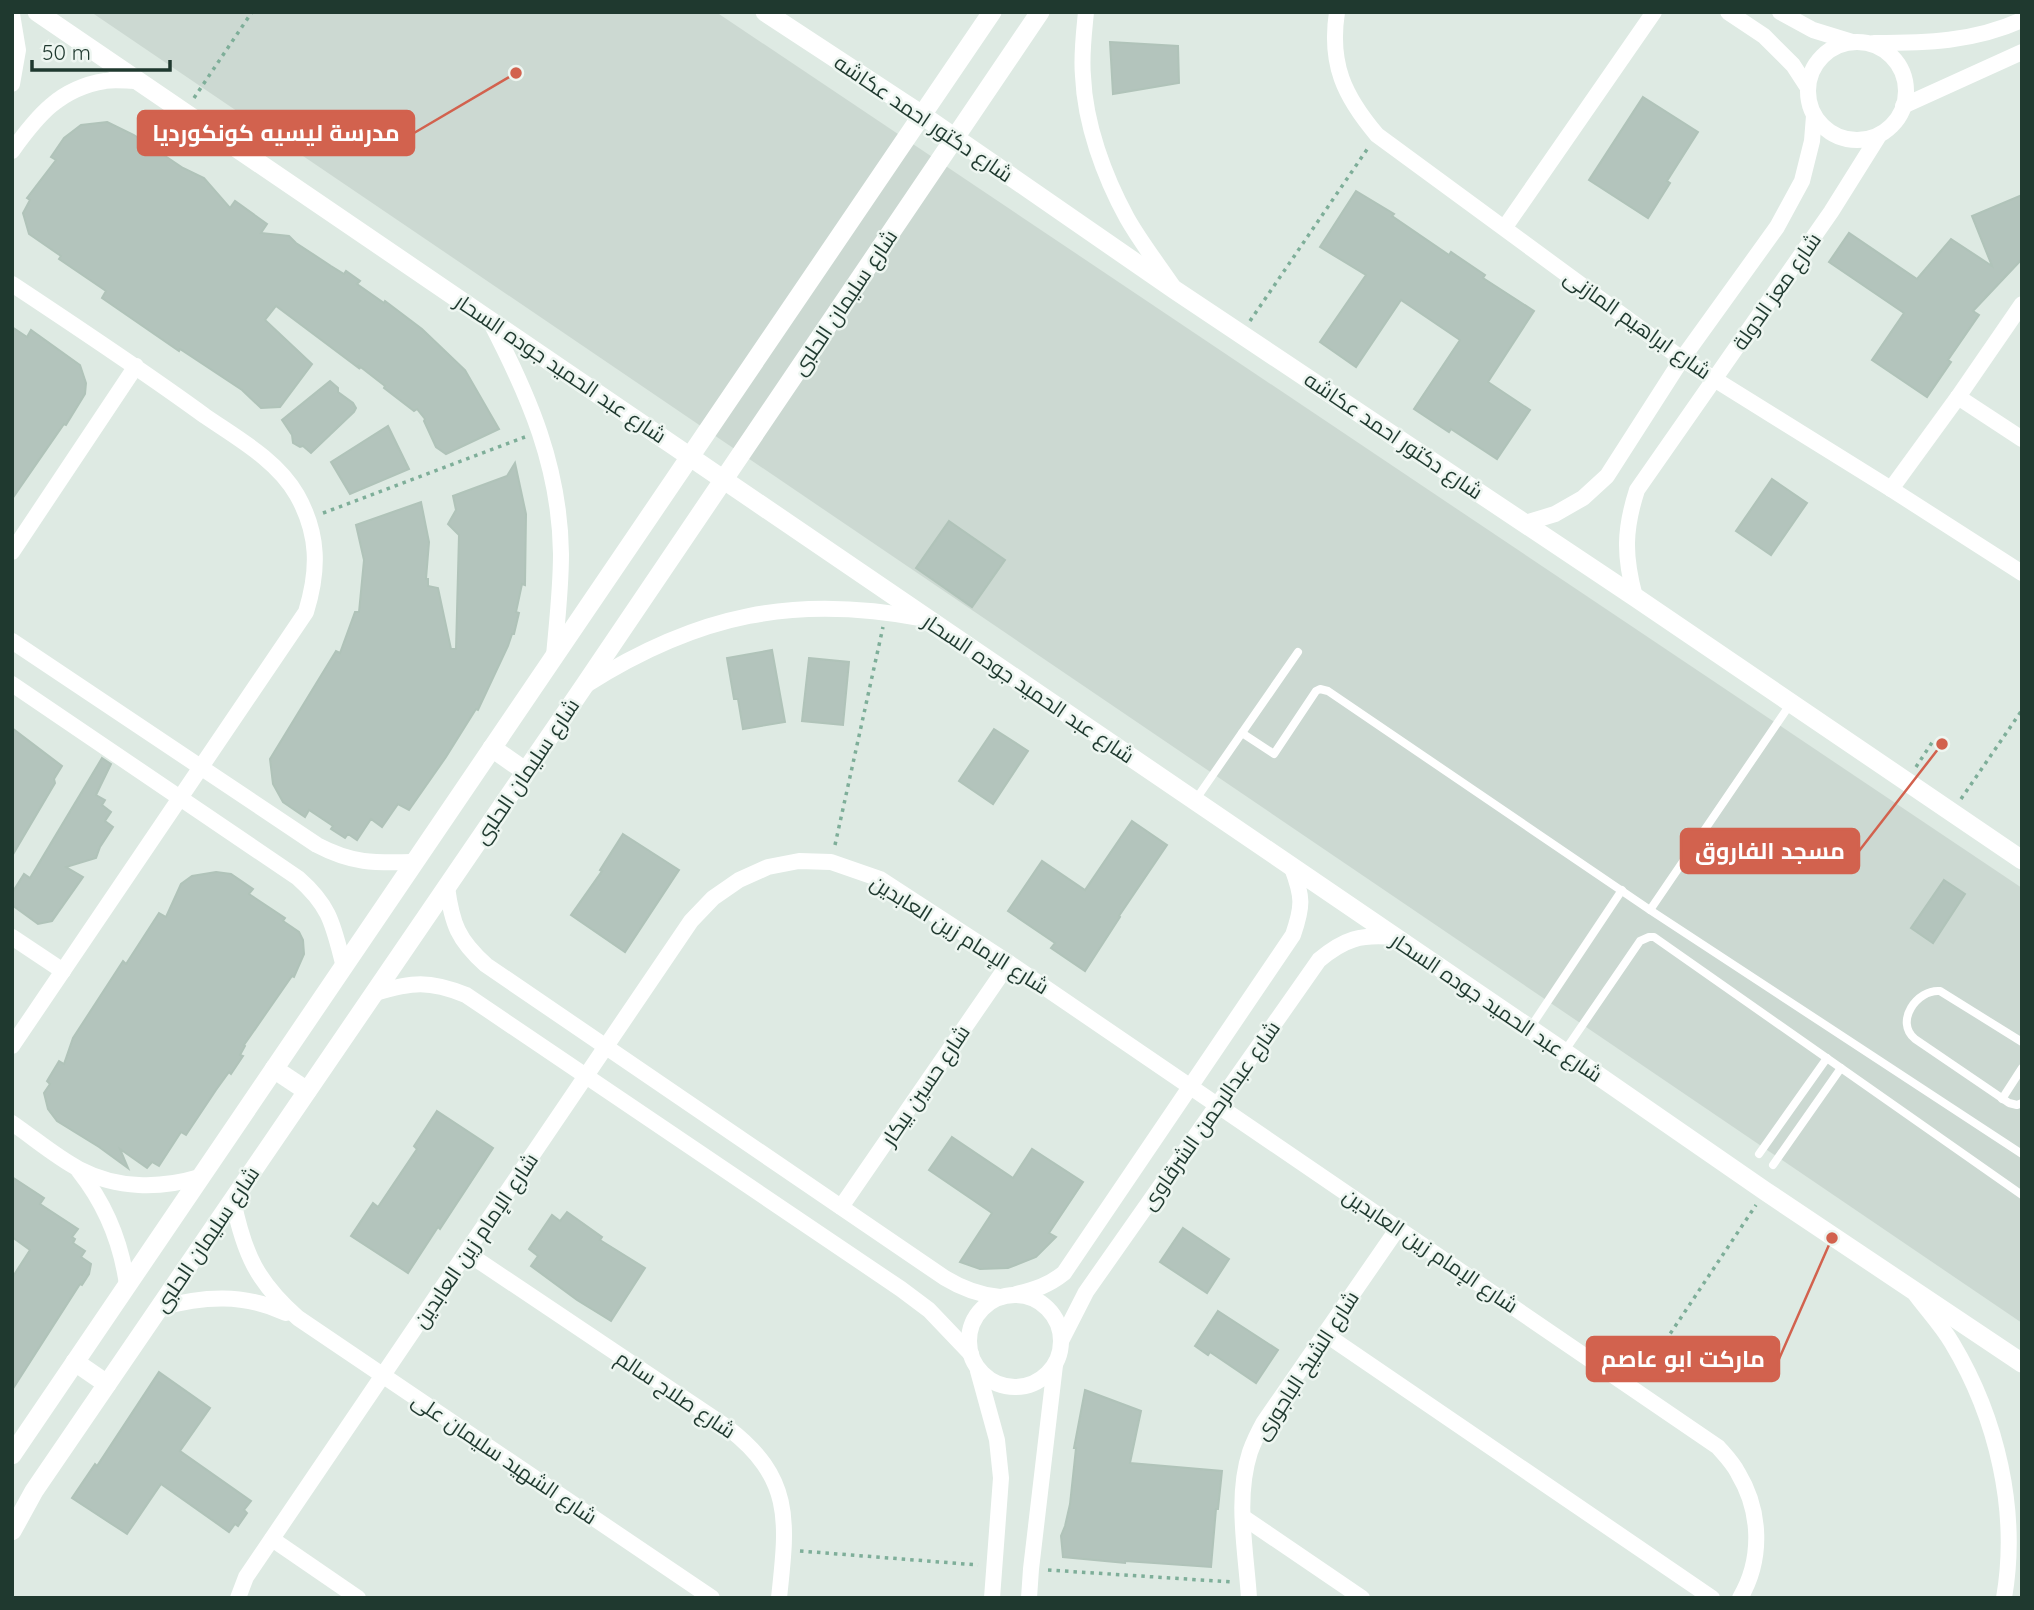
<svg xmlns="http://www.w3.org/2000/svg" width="2034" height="1610" viewBox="0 0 2034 1610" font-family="Quicksand,Cairo,sans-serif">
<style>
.built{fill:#ccd9d2}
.building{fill:#b3c4bc;stroke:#b0c3b9;stroke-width:2}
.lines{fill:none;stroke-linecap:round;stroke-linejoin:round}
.path{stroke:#7eae99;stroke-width:3.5;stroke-dasharray:3.5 5;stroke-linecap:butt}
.service{stroke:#fff;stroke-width:8}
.minor{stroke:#fff;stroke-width:16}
.tertiary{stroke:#fff;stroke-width:19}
.labels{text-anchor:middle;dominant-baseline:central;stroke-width:5;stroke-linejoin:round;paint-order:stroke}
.street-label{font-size:21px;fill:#1f392f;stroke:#eef6f1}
.leader{fill:none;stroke:#d2624e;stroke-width:2.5}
.callout-dot{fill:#d2624e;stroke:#eef6f1;stroke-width:2.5}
.callout{fill:#d2624e;stroke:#d2624e;stroke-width:2.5}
.callout-label{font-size:23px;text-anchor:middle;font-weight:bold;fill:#fff}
</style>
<rect width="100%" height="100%" fill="#deeae3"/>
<path class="built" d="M91,12h625l1306,876v435z"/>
<g class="building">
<path d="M1110,42l68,4 1,37 -66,11z"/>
<path d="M1643,97l55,35 -31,49 3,2 -22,35 -59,-38z"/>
<path d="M107,122l27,13 49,33 21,10 26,30 5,-7 32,23 -6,9 28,3 7,7 35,23 13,8 2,-3 14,10 -3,3 27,19 1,-2 37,28 43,41 34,59 -53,25 -10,-7 -12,-26 1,-2 -8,-10 -3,2 -30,-23 1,-2 -27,-21 2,4 -84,-63 -11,14 47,44 -32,43 -19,1 -19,-18 -62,-41 -1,2 -77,-53 4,-7 -47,-32 2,-3 -32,-22 -6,-21 7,-13 -3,-2 29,-38 -5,-3 13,-19 17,-13z"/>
<path d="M1356,191l38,23 -2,2 57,39 2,-3 34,23 -2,3 51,33 -46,71 42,28 -33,49 -46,-30 -2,3 -35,-23 46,-69 -59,-40 -45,67 -36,-25 46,-67 -46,-28z"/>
<path d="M2022,195v64l-49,52 6,4 -31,45 3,2 -24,35 -55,-37 32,-47 -75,-51 20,-29 68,46 34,-40 41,27 -20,-50z"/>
<path d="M12,327l15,10 4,-7 49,35 6,18 -1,11 -19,31 -2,-1 -52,75z"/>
<path d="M330,381l8,7v4l15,11 3,5 -2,4 -43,41 -8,-7 -3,1 -7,-4 -1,-8 -10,-15z"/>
<path d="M388,426l21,43 -59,25 -19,-32z"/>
<path d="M515,463l11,51 -1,71 -3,-1 -6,28 3,1 -5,21h-2l-4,12 -30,64 -2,-1 -30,48 -37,53 -11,-6 -16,23 -11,-8 -14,21 -9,-6 -3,4 -14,-9 2,-3 -24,-16 -4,7 -22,-15 -10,-18 -3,-25 66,-108 4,2 15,-41h4l5,-52 -8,-35 65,-23 8,40 -3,37h2v7l10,2 13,61h5l3,-114 -11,-11 8,-14 -3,-14 54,-20z"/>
<path d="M1772,479l35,24 -36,52 -35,-24z"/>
<path d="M949,521l56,39 -33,47 -56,-39z"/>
<path d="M772,650l13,72 -42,7 -5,-30h-4l-7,-41z"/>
<path d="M809,658l40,4 -6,63 -41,-4z"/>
<path d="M12,728l50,38 -8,13 1,4 -43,73z"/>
<path d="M994,729l34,22 -35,53 -34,-23z"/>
<path d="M102,758l9,6 -15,31 9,5 -3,5 9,7 -6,9 8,6 -13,20 -4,11 -30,9 17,10 -31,44 -14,3 -26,-19v-12l12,-19 6,4z"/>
<path d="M1132,821l35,24 -48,71 1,1 -35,54 -34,-23 4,-5 -47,-32 34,-50 43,29z"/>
<path d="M623,834l56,36 -54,82 -54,-37 31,-44 -2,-1z"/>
<path d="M216,872l15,2 22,15 -4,5 36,24 -2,3 16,11 4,8 1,14 -10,23 -2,-1 -48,69 1,1 -5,9 3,1 -12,18 -2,-2 -13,18 -30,45 -5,-3 -22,34 -7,-4 -5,6 -27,-19 8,19 -29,-21 -42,-26 -9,-12 -4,-16 6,-9 -3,-3 12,-20 5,3 9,-26 50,-77 3,3 33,-51 7,4 15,-33 11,-8z"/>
<path d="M1944,880l21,14 -32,49 -22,-15z"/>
<path d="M437,1111l56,37 -53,81 -2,-2 -30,46 -57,-37 22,-33 5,4 39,-58 -3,-3z"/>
<path d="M952,1137l61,41 19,-29 51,33 -34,51 7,4 -20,20 -28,11 -28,1 -20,-7 32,-49 -63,-43z"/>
<path d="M12,1177l32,21 -4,6 38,25 -6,8 3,2 -2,4 12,8 -4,6 10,7 -2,10 -7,11 -2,-1 -68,106v-112l18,-28 -18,-13z"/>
<path d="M567,1212l35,25 -2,3 45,28 -34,53 -34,-21 -46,-34 7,-10 -9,-7 23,-34 8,6z"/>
<path d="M1183,1228l46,31 -22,34 -47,-31z"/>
<path d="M1218,1311l60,39 -22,33 -46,-31 -2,3 -13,-9z"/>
<path d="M159,1372l51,36 -30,43 71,50 -7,9 3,3 -9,13 -3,-2 -6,8 -68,-48 -34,50 -55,-36 23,-34 2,2z"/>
<path d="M1085,1390l56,21 -11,52 92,8 -4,38h-2l-5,58 -86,-6v2l-62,-6 -2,-21 4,-10 5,-22 6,-56h-2z"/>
</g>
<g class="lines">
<g class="path">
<path d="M194,98l58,-86"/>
<path d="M1250,321l118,-173"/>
<path d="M323,513l202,-76"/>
<path d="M1916,767l17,-26"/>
<path d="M1961,799l61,-89"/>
<path d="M835,845l48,-218"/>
<path d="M1642,1376l114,-171"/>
<path d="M800,1551l178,14"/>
<path d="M1048,1570l184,12"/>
</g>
<g class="service">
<path d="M1242,733l32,21 42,-63 4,-2 8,2 322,219 372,244"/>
<path d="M1194,802l104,-150"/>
<path d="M1650,910l141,-207"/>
<path d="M1530,1028l92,-138"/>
<path d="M2022,1042l-82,-51c-23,-2 -46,31 -25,48l94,64 8,2 5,-2"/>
<path d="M1564,1052l76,-111 9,-4h5l368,258"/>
<path d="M2002,1099l20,-31"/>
<path d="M1759,1154l68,-96"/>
<path d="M1773,1165l68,-97"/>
</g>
<g class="minor">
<path d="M1086,12c-2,21 -5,43 -3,64 2,48 21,100 44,142 13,23 30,45 45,67"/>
<path d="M1337,12c-8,52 7,84 40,123l305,224 209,130 131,84"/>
<path d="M1728,12l36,24 29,29 15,23"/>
<path d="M1780,12l33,18 39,12"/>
<path d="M12,14l6,36 -6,34"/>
<circle cx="1857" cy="91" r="49"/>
<path d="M1874,43c52,0 99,-1 148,-23"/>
<path d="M1903,106l119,-54"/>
<path d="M12,151c25,-35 48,-63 93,-70 10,-2 22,0 33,0"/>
<path d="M1505,227l149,-215"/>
<path d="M12,284c65,43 130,86 193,132 32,22 72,44 92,79 22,39 22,75 9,117l-294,434"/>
<path d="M490,321c39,75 70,146 71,233 0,34 -4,68 -7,102"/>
<path d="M1958,397l64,42"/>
<path d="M1891,489l67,-92 64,-93"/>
<path d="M1525,523l30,-9 28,-16 24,-22 75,-117 95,-132 25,-46 10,-40 2,-25"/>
<path d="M12,552l124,-186"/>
<path d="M1635,597c-11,-41 -11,-67 2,-107l194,-278 47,-75"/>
<path d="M12,641l305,204c36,19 58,18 97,17"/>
<path d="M12,684l286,194c33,29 35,47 46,89"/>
<path d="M586,685c112,-71 209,-91 339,-66"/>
<path d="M447,887c5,37 11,53 39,78l459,313c18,11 34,17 55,19"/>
<path d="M12,937l51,34"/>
<path d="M375,993c37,-11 54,-13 91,2l435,294 28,21 42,44"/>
<path d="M12,1123c22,15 44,34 67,46 38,20 81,20 121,8"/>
<path d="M79,1171c27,34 42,70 48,114"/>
<path d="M233,1200c11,54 24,82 65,118l414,280"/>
<path d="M841,1207l168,-244"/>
<path d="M467,1253l261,175c66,51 59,95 51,170"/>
<path d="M1016,1294c19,-4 33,-9 48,-21l229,-338c10,-29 10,-38 -1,-67"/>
<circle cx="1015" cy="1341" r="46"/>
<path d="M1916,1295c12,16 26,31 36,48 45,75 67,168 52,255"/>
<path d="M159,1308c44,-12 85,-15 127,5"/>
<path d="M1325,1334l387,264"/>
<path d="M1062,1339l24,-47 233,-332c25,-21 42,-26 74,-23"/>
<path d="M978,1371l19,69 4,38 -9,120"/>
<path d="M1243,1517l119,81"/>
<path d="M272,1539l86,59"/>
<path d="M238,1598l8,-21 445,-656 22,-23 26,-18 29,-13 31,-6 32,1 49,17 129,84 709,484c7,8 15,16 20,26 23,38 25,86 2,125"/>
<path d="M1029,1598l2,-29 24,-204"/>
<path d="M1249,1598c-3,-47 -14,-100 1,-146 4,-11 9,-21 14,-30l134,-194"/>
</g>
<g class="tertiary">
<path d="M37,12l1527,1040 201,139 257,172"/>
<path d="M765,12l157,103 253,175 460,307 387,263"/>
<path d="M492,748l33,23"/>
<path d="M274,1069l33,22"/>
<path d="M75,1362l32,22"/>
<path d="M12,1455l980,-1443"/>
<path d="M12,1531l22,-40 550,-805 456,-674"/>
</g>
</g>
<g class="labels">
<g class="street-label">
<text transform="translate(924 118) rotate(34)">شارع دكتور احمد عكاشه</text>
<text transform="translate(1776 291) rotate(-55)">شارع معز الدولة</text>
<text transform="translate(844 302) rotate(-56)">شارع سليمان الحلبى</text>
<text transform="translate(1638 324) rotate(35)">شارع ابراهيم المازنى</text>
<text transform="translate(561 368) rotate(34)">شارع عبد الحميد جوده السحار</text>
<text transform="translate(1394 435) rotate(34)">شارع دكتور احمد عكاشه</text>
<text transform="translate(1029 688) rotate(34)">شارع عبد الحميد جوده السحار</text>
<text transform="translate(526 771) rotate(-56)">شارع سليمان الحلبى</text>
<text transform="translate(960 934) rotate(32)">شارع الإمام زين العابدين</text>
<text transform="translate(1497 1007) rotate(34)">شارع عبد الحميد جوده السحار</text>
<text transform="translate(925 1085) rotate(-56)">شارع حسين بيكار</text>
<text transform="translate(1210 1115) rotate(-55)">شارع عبدالرحمن الشرقاوى</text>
<text transform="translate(206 1239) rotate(-56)">شارع سليمان الحلبى</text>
<text transform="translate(475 1240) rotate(-56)">شارع الإمام زين العابدين</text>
<text transform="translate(1431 1250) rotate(34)">شارع الإمام زين العابدين</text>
<text transform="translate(1306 1365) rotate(-57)">شارع الشيخ الباجورى</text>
<text transform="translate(676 1394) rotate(34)">شارع صلاح سالم</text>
<text transform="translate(505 1458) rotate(34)">شارع الشهيد سليمان على</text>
</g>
</g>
<path class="leader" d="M516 73L414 133M1942 744L1859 851M1832 1238L1779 1359"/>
<g class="callout-dot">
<circle cx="516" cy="73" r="7"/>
<circle cx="1942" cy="744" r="7"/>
<circle cx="1832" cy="1238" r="7"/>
</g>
<g class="callout">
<rect x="138" y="111" width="276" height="44" rx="7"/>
<rect x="1681" y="829" width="178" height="44" rx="7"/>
<rect x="1587" y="1337" width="192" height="44" rx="7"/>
</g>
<g class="callout-label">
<text x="276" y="141">مدرسة ليسيه كونكورديا</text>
<text x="1770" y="859">مسجد الفاروق</text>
<text x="1683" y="1367">ماركت ابو عاصم</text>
</g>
<rect width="2034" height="1610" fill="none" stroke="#1f392f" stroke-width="28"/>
<path d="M32 60v10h138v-10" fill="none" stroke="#1f392f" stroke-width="3.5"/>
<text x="42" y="60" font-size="21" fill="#1f392f" stroke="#eef6f1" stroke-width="5" paint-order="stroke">50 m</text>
</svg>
